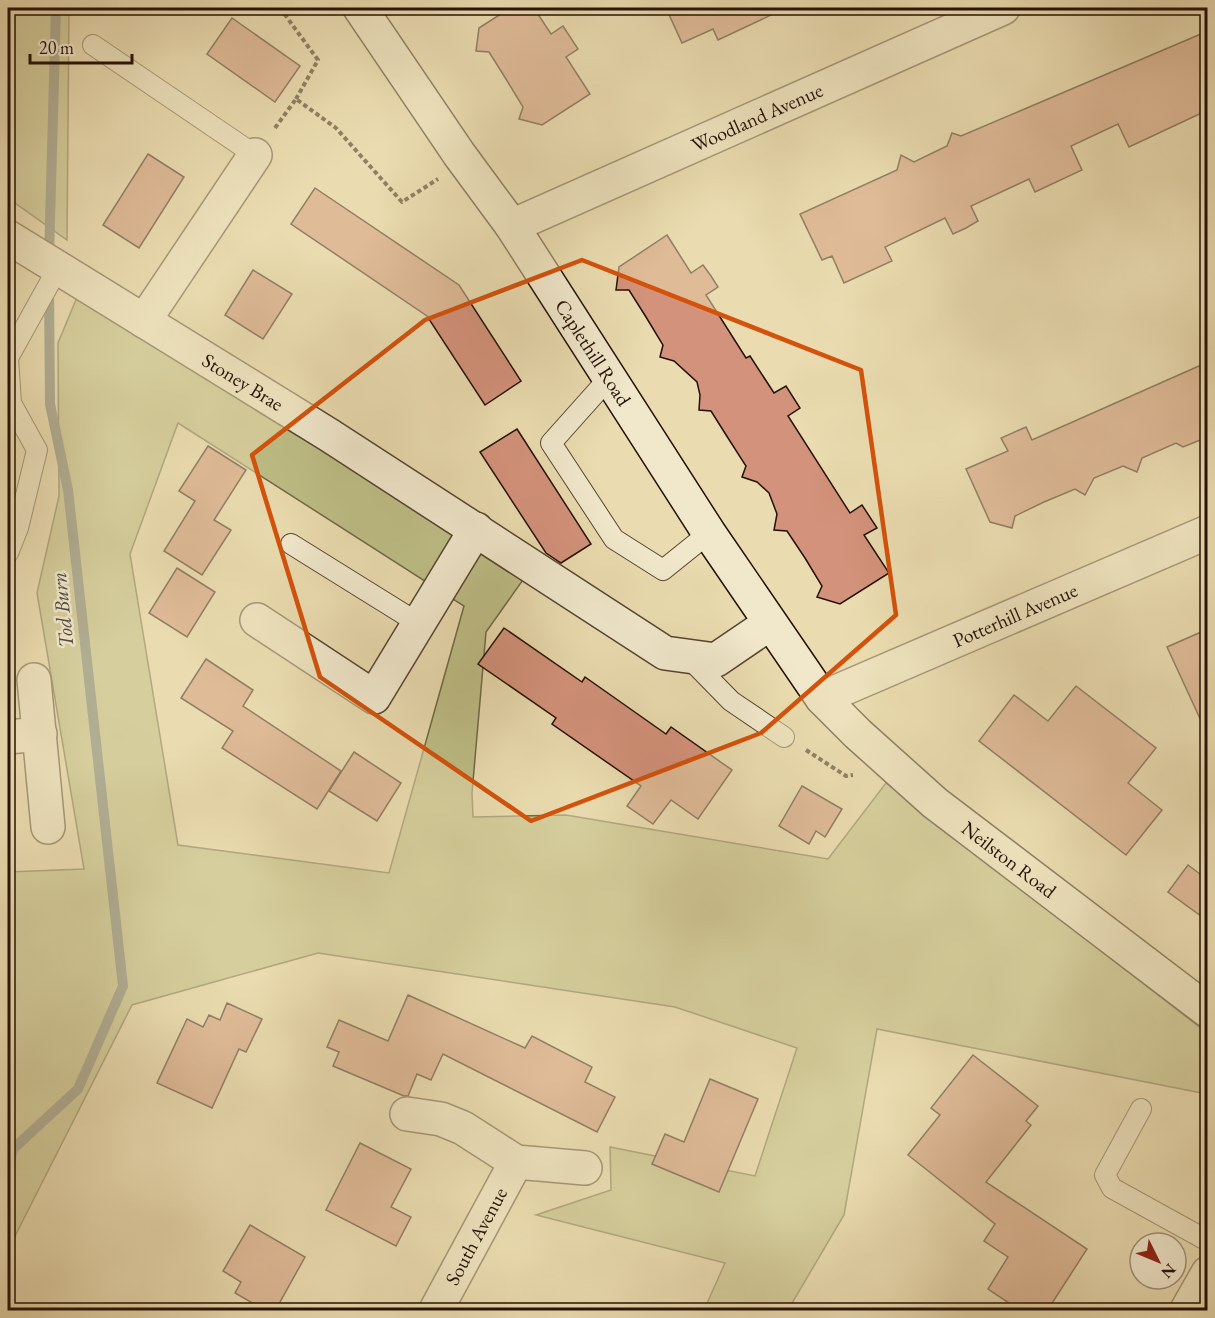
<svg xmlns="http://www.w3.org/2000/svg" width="1215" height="1318" viewBox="0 0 1215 1318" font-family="'EB Garamond',serif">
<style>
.green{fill:#bebe86;stroke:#716846;stroke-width:1.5;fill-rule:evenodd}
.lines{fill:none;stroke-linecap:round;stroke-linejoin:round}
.stream{stroke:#6d7571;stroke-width:10}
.building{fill:#d3927b;stroke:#241106;stroke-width:1.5}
.service-casing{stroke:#564430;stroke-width:22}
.minor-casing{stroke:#564430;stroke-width:36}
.secondary-casing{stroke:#241106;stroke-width:36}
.path{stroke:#241106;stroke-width:4;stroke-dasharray:4.5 3;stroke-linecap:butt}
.service{stroke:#f1e8cc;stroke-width:20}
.minor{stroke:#f1e8cc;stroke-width:33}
.secondary{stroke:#f1e8cc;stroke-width:33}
.marked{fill:none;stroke:#d4520b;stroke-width:4.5;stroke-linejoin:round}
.labels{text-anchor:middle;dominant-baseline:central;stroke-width:5;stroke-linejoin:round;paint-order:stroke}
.street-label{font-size:20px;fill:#241106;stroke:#f1e8cc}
.water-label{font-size:21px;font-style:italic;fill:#4f4b44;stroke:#f1e8cc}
</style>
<rect width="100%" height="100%" fill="#eadcb0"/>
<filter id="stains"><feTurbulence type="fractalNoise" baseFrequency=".00333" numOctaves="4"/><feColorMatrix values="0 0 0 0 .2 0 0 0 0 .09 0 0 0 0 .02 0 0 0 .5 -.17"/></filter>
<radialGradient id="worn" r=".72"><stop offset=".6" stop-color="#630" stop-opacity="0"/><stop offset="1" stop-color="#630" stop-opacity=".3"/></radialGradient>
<g class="green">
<path d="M8,8h61l-2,232 -59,-42z"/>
<path d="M80,290l445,287 -39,55 -14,161 1,24 93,-2 262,44 58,-76 321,250v61l-330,-65 -33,186 -56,95h-84l21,-47 -189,-48 75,-25 -1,-43 145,29 42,-128 -122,-41 -357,-54 -186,52 -124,245v-378l76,-3 -47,-276 22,-97 -1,-153zM178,423l286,183 -75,267 -211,-28 -48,-291z"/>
</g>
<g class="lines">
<g class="stream">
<path d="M49,256l7,-248"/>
<path d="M8,1169l5,-20 65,-60 45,-103 -55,-496 -18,-86 -1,-114"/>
</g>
</g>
<g class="building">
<path d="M510,8h24l17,26 12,-8 15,23 -12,8 24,37 -48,31 -23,-6 4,-12 -17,-28 -17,-27 -13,-1 3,-23z"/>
<path d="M666,8h120l-68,32 -5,-11 -31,14z"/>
<path d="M232,18l68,48 -25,36 -68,-48z"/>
<path d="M1208,31v79l-79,37 -11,-23 -47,22 11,24 -47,22 -6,-13 -58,27 7,15 -12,7 -13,6 -8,-16 -60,29 7,14 -48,22 -12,-27 -10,4 -22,-46 97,-44 4,-15 13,7 33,-16 5,-13 9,3z"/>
<path d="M148,154l36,23 -45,71 -36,-23z"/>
<path d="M315,188l144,97 62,96 -36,24 -58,-89 -136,-92z"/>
<path d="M667,235l24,38 12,-8 8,11 7,11 -12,8 40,63 4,-2 24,37 12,-7 14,22 -12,8 62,97 12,-8 15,23 -13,7 25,38 -49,31 -23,-7 5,-11 -17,-28 -18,-27 -13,-1 3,-16 -8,-21 -12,-11 -15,-5 4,-11 -18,-28 -17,-27 -12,-1 1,-15 -3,-13 -23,-21 -14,-4 3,-12 -17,-28 -17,-27h-13l3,-23z"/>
<path d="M253,270l39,24 -29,45 -38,-24z"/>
<path d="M1208,362v75l-25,10 -7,-4 -34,15 -5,14 -14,-6 -29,12 -9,17 -10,-6 -31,13 -29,14 -3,12 -22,-6 -24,-53 42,-18 -7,-13 25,-11 6,13z"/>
<path d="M517,429l74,115 -30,19 -15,-10 -66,-101z"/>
<path d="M208,446l38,24 -32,50 17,10 -29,45 -38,-24 31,-50 -16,-10z"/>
<path d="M177,568l38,24 -28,45 -38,-24z"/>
<path d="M504,628l78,54 3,-5 81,57 5,-7 61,43 -34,49 -27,-19 -18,24 -26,-18 14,-20 -89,-62 4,-6 -78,-54z"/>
<path d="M1208,629v107l-41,-89z"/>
<path d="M206,659l47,31 -10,16 98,65 -24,38 -95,-61 11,-17 -52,-33z"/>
<path d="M1076,686l80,62 -28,35 34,27 -36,45 -147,-114 35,-46 34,26z"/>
<path d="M354,752l47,31 -24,38 -48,-30z"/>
<path d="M802,786l40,23 -17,28 -9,-6 -7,13 -30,-18z"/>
<path d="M1188,865l20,15v41l-40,-29z"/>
<path d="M408,995l117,53 7,-12 60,31 -7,15 30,15 -18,35 -154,-78 -12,26 -14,-6 -9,22h-4l-71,-30 6,-14 -12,-5 12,-27 49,21z"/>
<path d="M227,1003l35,16 -16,33 -7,-3 -27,59 -55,-25 30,-64 16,8 6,-12 11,5z"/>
<path d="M973,1055l65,51 -12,15 5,4 -45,57 101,67 -40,62h-26l-33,-22 20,-32 -24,-16 11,-17 -87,-69 32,-40 -9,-7z"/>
<path d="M710,1079l48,20 -39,93 -67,-28 13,-30 19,8z"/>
<path d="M360,1143l51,26 -20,38 20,10 -15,29 -70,-36z"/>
<path d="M250,1225l55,32 -30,54h-9l-31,-18 6,-11 -18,-11z"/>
</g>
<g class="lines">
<defs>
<g id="service">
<path d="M93,45l162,110"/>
<path d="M609,378l-58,65 63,96 49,31 46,-37"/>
<path d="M291,544l127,79"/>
<path d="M8,553l10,-25 19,-78 -26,-47 -3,-45 50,-90"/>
<path d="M689,658l42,43 53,36"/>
<path d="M1141,1109l-36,66 7,13 96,53"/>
</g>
<g id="minor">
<path id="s1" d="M512,226l491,-218"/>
<path id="s2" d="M8,237l321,198 336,218 51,7 53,-36"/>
<path d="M144,321l111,-166"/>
<path d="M257,620l117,77 102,-168"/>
<path d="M34,680l14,147"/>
<path id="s3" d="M822,698l386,-166"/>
<path d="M8,737l32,-3"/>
<path d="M407,1114l34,5 22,9 53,34 69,6"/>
<path id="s4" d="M436,1310l80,-148"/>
<path d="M1187,1310l21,-37"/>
</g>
<g id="secondary">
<path id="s5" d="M360,8l99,146 53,72 197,307 113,165 36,36 77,69 273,208"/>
</g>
</defs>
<use href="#service" class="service-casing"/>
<use href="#minor" class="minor-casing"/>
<use href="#secondary" class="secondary-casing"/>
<g class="path">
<path d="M280,8l38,52 -22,39"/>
<path d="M275,128l21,-29 40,29 66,74 36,-23"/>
<path d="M806,750l40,26 7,-1"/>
</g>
<use href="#service" class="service"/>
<use href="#minor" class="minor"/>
<use href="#secondary" class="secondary"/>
</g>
<path d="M0 0H1215V1318H0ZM582,260l279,110 35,245 -135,118 -230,88 -211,-144 -68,-222 173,-135z" fill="#eadcb0" fill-opacity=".55" fill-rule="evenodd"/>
<path class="marked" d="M582,260l279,110 35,245 -135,118 -230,88 -211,-144 -68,-222 173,-135z"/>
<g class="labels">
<g class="street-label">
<text stroke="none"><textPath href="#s1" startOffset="268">Woodland Avenue</textPath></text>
<text stroke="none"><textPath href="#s5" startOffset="416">Caplethill Road</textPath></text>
<text stroke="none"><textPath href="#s2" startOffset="276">Stoney Brae</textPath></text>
<text stroke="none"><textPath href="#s3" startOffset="210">Potterhill Avenue</textPath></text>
<text stroke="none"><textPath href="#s5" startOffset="1078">Neilston Road</textPath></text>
<text stroke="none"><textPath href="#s4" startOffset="84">South Avenue</textPath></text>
</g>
<g class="water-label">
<text transform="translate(62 610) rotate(-96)">Tod Burn</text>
</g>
</g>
<rect width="1215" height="1318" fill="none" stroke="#eadcb0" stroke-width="30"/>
<rect x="9" y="9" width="1197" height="1300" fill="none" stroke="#241106" stroke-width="3"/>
<rect x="15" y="15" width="1185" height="1288" fill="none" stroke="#241106" stroke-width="1.5"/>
<g transform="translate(1158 1261) rotate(133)"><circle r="28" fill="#f1e8cc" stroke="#9f927d" stroke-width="1.5"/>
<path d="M0-4.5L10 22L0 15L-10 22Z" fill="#8f2418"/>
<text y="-9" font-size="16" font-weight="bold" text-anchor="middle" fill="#241106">N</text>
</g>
<path d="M30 54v9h102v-9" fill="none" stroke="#241106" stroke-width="3"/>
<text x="39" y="54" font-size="18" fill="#241106" stroke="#f1e8cc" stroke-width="4.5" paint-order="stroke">20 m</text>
<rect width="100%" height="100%" filter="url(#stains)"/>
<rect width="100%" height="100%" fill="url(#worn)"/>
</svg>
